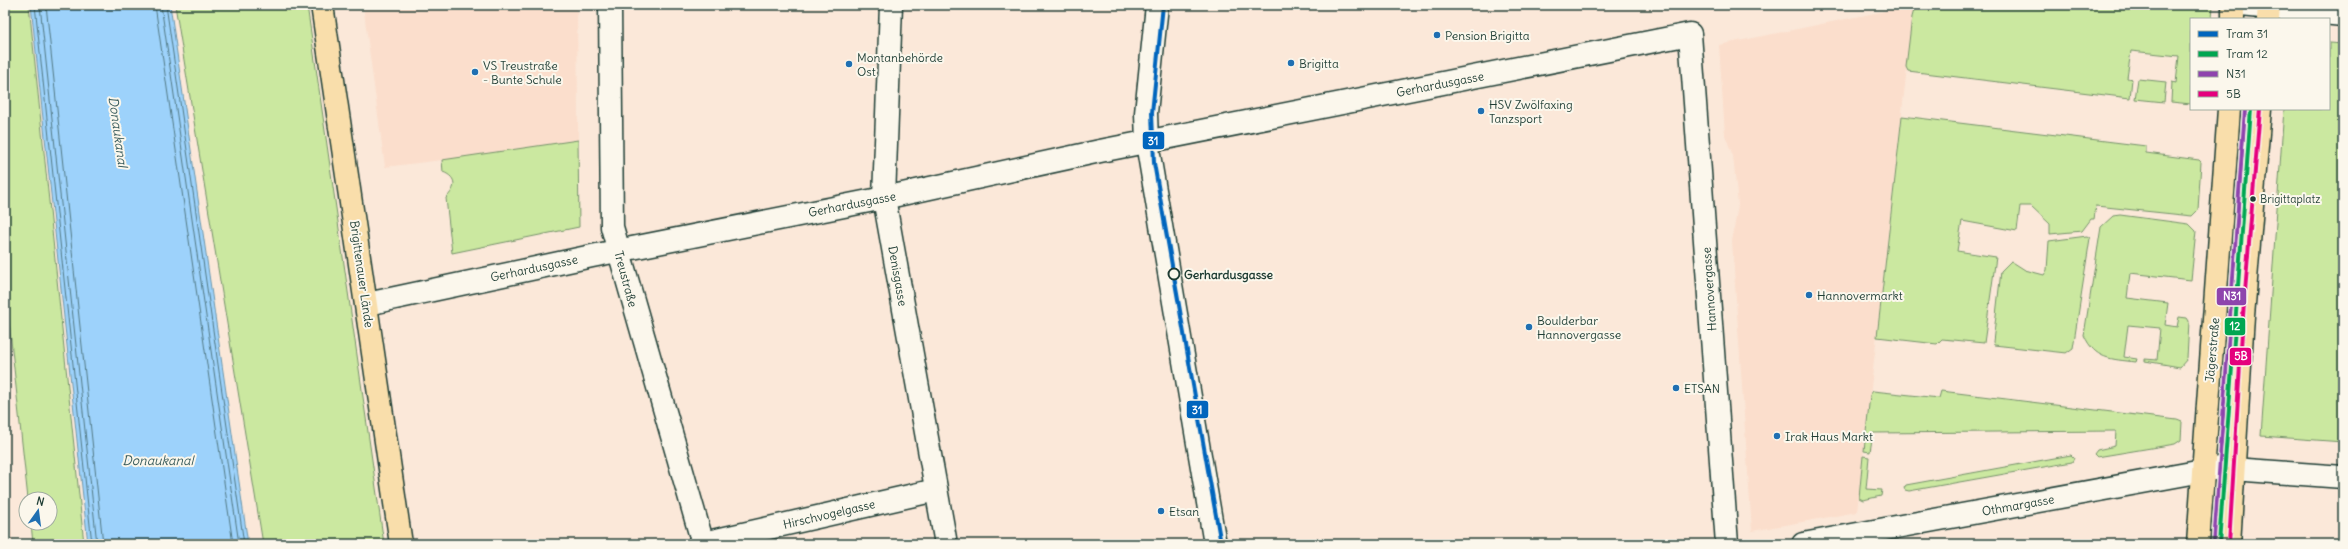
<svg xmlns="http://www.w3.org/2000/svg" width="2348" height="549" viewBox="0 0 2348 549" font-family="Delius,sans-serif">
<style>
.built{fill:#fbdecc}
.green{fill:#cbe8a0;stroke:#75926a}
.water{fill:#9dd2fb;stroke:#6b96ab}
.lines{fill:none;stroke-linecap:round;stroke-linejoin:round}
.shore{stroke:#517984;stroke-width:1}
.minor-casing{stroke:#1f3d34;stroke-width:25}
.major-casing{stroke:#1f3d34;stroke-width:25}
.minor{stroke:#fbf7ec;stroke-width:22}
.major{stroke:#f9deab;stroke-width:22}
.bus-1-casing{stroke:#fbf7ec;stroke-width:7}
.bus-2-casing{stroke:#fbf7ec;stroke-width:7}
.bus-1{stroke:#8e44ad;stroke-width:4}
.bus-2{stroke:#e5007d;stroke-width:4}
.tram-1-casing{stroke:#fbf7ec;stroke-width:7}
.tram-2-casing{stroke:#fbf7ec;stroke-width:7}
.tram-1{stroke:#0065bd;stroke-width:4}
.tram-2{stroke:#00a651;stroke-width:4}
.poi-dot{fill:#1f6fb2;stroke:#fbf7ec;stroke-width:1.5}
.bus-dot{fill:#1f3d34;stroke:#fbf7ec;stroke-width:1.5}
.stop-dot{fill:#fbf7ec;stroke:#1f3d34;stroke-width:2}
.labels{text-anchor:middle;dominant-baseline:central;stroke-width:4;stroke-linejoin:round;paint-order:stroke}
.bus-label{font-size:11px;fill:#1f3d34;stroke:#fbf7ec;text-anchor:start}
.poi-label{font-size:12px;fill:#1f3d34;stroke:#fbf7ec;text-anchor:start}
.street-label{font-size:12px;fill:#1f3d34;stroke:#fbf7ec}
.stop-label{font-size:12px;font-weight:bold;fill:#1f3d34;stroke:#fbf7ec;text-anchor:start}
.water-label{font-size:13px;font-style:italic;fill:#385b5c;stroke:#fbf7ec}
.line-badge{stroke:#fbf7ec;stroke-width:1.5}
.badge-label{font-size:11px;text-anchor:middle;font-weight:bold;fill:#fff}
</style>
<rect width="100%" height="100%" fill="#fbe8d9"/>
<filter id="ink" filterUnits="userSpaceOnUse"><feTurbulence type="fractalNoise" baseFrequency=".025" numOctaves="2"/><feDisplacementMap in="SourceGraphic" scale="8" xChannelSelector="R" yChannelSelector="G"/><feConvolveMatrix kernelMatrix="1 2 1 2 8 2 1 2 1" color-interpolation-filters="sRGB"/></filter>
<g filter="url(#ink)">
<g class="built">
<path d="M363,5h214l2,222 -127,26 -6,-55 7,-7 1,-7 -4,-9 -7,-3 -1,-12 -57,7z"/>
<path d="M1914,5l-57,507 -105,19 -20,-290 6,-36 -5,-49 -8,-21 -6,-90z"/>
<path d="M5,473l8,71h-8z"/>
</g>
<g class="green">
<path d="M5,5h24l55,539h-51l-2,-21h19v-24h-22l-23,-215z"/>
<path d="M175,5h132l77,539h-121z"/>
<path d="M1922,5h291l-1,14h-21v85l-20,-2 1,-20 4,1 3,-27 -48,-5 -4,27 5,1 -2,19 -222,-27 -2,-4 6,-50 2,-7z"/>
<path d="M2329,43l14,1v398l-82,-6 23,-327h45z"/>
<path d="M2138,79l28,3 -2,20 -29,-3z"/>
<path d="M1902,116l244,30v7l53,7 2,2 -3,48 -6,6 -96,-10 -2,13h-3l-9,12 -32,3v-10l-19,-18h-11l-3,25 -55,-10 -5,30 39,6 -12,86 -42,-4 -5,5 -60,-7z"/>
<path d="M578,140l1,87 -127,26 -6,-55c10,-10 12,-20 -3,-26l-1,-12z"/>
<path d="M2120,215l69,9 7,7 -5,49 -61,-7 -3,25 41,5 -3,22 12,2 2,-10 8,1 2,3 -2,38 -7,8 -35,-6v-2l12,1 3,-32 -32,-3 -4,32 13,2 -1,3c-25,-3 -41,-2 -52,-27l17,-108 12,-11z"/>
<path d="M2087,236l3,2 -17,110 -7,5 -72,-8 -1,-3 8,-71 10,-10 14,9 19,5 3,-5 2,-29z"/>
<path d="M1873,391l66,7 2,-7 236,29 5,2 -1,18 -6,4 -78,13 -3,-3 3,-4 18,-4 1,-15 -243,2 -3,19 -6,-1 6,-56z"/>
<path d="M2071,455l3,3 -2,4 -163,29 -4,-1 -1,-2 2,-3z"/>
<path d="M1863,456l6,1 -3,32 16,1 -1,6 -18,4 -4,-2z"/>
</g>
<path class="water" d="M31,5h139l78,539h-160z"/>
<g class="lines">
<g class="shore">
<path d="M35,5l57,539"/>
<path d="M40,5l57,539"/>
<path d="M46,5l57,539"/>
<path d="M155,5l78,539"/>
<path d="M161,5l78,539"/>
<path d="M166,5l78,539"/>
</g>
<defs>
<g id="minor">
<path d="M610,5l2,222 91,317"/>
<path d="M891,5l-7,193 62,346"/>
<path d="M1157,5l-11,108 1,30 68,401"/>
<path d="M2241,5l102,10"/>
<path d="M367,304l225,-48 292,-58 216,-47 590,-117 37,510"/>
<path d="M699,544l237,-54"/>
<path d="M1803,544l416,-76 124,9"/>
</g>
<g id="major">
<path d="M322,5l79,539"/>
<path d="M2233,19v-14"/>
<path d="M2268,19l1,-14"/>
<path d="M2198,544l31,-435"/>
<path d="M2229,544l14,-228 17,-207"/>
</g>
</defs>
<use href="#minor" class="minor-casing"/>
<use href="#major" class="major-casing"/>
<use href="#minor" class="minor"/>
<use href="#major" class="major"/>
<defs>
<path id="bus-1" d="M2214,544l31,-435"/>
<path id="bus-2" d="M2229,544l14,-228 17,-207"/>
</defs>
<use href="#bus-1" class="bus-1-casing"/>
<use href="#bus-2" class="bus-2-casing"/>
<use href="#bus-1" class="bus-1"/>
<use href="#bus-2" class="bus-2"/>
<defs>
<path id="tram-1" d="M1163,5l-11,108 2,50 67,381"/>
<path id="tram-2" d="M2219,544l32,-435"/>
</defs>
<use href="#tram-1" class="tram-1-casing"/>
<use href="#tram-2" class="tram-2-casing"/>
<use href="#tram-1" class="tram-1"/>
<use href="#tram-2" class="tram-2"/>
</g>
</g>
<g class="poi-dot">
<circle cx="1437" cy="35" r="4"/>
<circle cx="1291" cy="63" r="4"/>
<circle cx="849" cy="64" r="4"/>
<circle cx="475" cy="72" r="4"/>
<circle cx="1481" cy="111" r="4"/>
<circle cx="1809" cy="295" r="4"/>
<circle cx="1529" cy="327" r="4"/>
<circle cx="1676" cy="388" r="4"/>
<circle cx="1777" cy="436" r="4"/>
<circle cx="1161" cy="511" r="4"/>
</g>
<circle class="bus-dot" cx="2253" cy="199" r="3.5"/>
<circle class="stop-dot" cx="1174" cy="274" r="5.5"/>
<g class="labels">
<g class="bus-label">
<text x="2260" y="199">Brigittaplatz</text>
</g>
<g class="poi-label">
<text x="1445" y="35">Pension Brigitta</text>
<text x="857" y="57">Montanbehörde<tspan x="857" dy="14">Ost</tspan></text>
<text x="1299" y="63">Brigitta</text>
<text x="483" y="65">VS Treustraße<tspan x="483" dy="14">- Bunte Schule</tspan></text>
<text x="1489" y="104">HSV Zwölfaxing<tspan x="1489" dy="14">Tanzsport</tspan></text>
<text x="1817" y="295">Hannovermarkt</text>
<text x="1537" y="320">Boulderbar<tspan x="1537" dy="14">Hannovergasse</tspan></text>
<text x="1684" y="388">ETSAN</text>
<text x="1785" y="436">Irak Haus Markt</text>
<text x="1169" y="511">Etsan</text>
</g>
<g class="street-label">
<text transform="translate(1440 84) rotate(-11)">Gerhardusgasse</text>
<text transform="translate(852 204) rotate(-11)">Gerhardusgasse</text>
<text transform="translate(534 268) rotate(-12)">Gerhardusgasse</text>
<text transform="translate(362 274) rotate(82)">Brigittenauer Lände</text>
<text transform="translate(898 276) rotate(80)">Denisgasse</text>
<text transform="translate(626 279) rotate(75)">Treustraße</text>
<text transform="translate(1709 289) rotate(-94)">Hannovergasse</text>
<text transform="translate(2212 350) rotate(-85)">Jägerstraße</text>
<text transform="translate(2018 505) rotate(-10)">Othmargasse</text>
<text transform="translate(829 514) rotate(-13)">Hirschvogelgasse</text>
</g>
<g class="stop-label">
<text x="1184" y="274">Gerhardusgasse</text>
</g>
<g class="water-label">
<text transform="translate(118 132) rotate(82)">Donaukanal</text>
<text x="158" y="460">Donaukanal</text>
</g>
</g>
<g class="line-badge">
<rect x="1142" y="131" width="23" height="19" rx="4" fill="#0065bd"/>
<rect x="2216" y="287" width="31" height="19" rx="4" fill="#8e44ad"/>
<rect x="2224" y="317" width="22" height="19" rx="4" fill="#00a651"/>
<rect x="2229" y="347" width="23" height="19" rx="4" fill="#e5007d"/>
<rect x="1186" y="400" width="23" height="19" rx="4" fill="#0065bd"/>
</g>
<g class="badge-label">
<text x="1153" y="145">31</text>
<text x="2232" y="300">N31</text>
<text x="2235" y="330">12</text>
<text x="2241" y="360">5B</text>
<text x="1197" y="414">31</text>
</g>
<rect width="2348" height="549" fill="none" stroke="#fbf7ec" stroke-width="20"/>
<rect x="10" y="10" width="2328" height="529" fill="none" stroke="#1f3d34" stroke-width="1.5" filter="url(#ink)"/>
<rect x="2190" y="18" width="140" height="92" fill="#fbf7ec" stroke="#a3ada2"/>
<rect x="2198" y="31" width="20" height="6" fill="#0065bd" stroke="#a3ada2"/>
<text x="2226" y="38" font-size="12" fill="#1f3d34">Tram 31</text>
<rect x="2198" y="51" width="20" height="6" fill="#00a651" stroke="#a3ada2"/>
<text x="2226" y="58" font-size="12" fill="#1f3d34">Tram 12</text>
<rect x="2198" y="71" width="20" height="6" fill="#8e44ad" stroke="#a3ada2"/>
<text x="2226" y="78" font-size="12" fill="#1f3d34">N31</text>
<rect x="2198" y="91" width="20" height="6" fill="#e5007d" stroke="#a3ada2"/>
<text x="2226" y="98" font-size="12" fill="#1f3d34">5B</text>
<g transform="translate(38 511) rotate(14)"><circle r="19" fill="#fbf7ec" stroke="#a3ada2"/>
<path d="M0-3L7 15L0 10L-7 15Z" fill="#1f6fb2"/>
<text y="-6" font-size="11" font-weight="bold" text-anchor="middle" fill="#1f3d34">N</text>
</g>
</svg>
